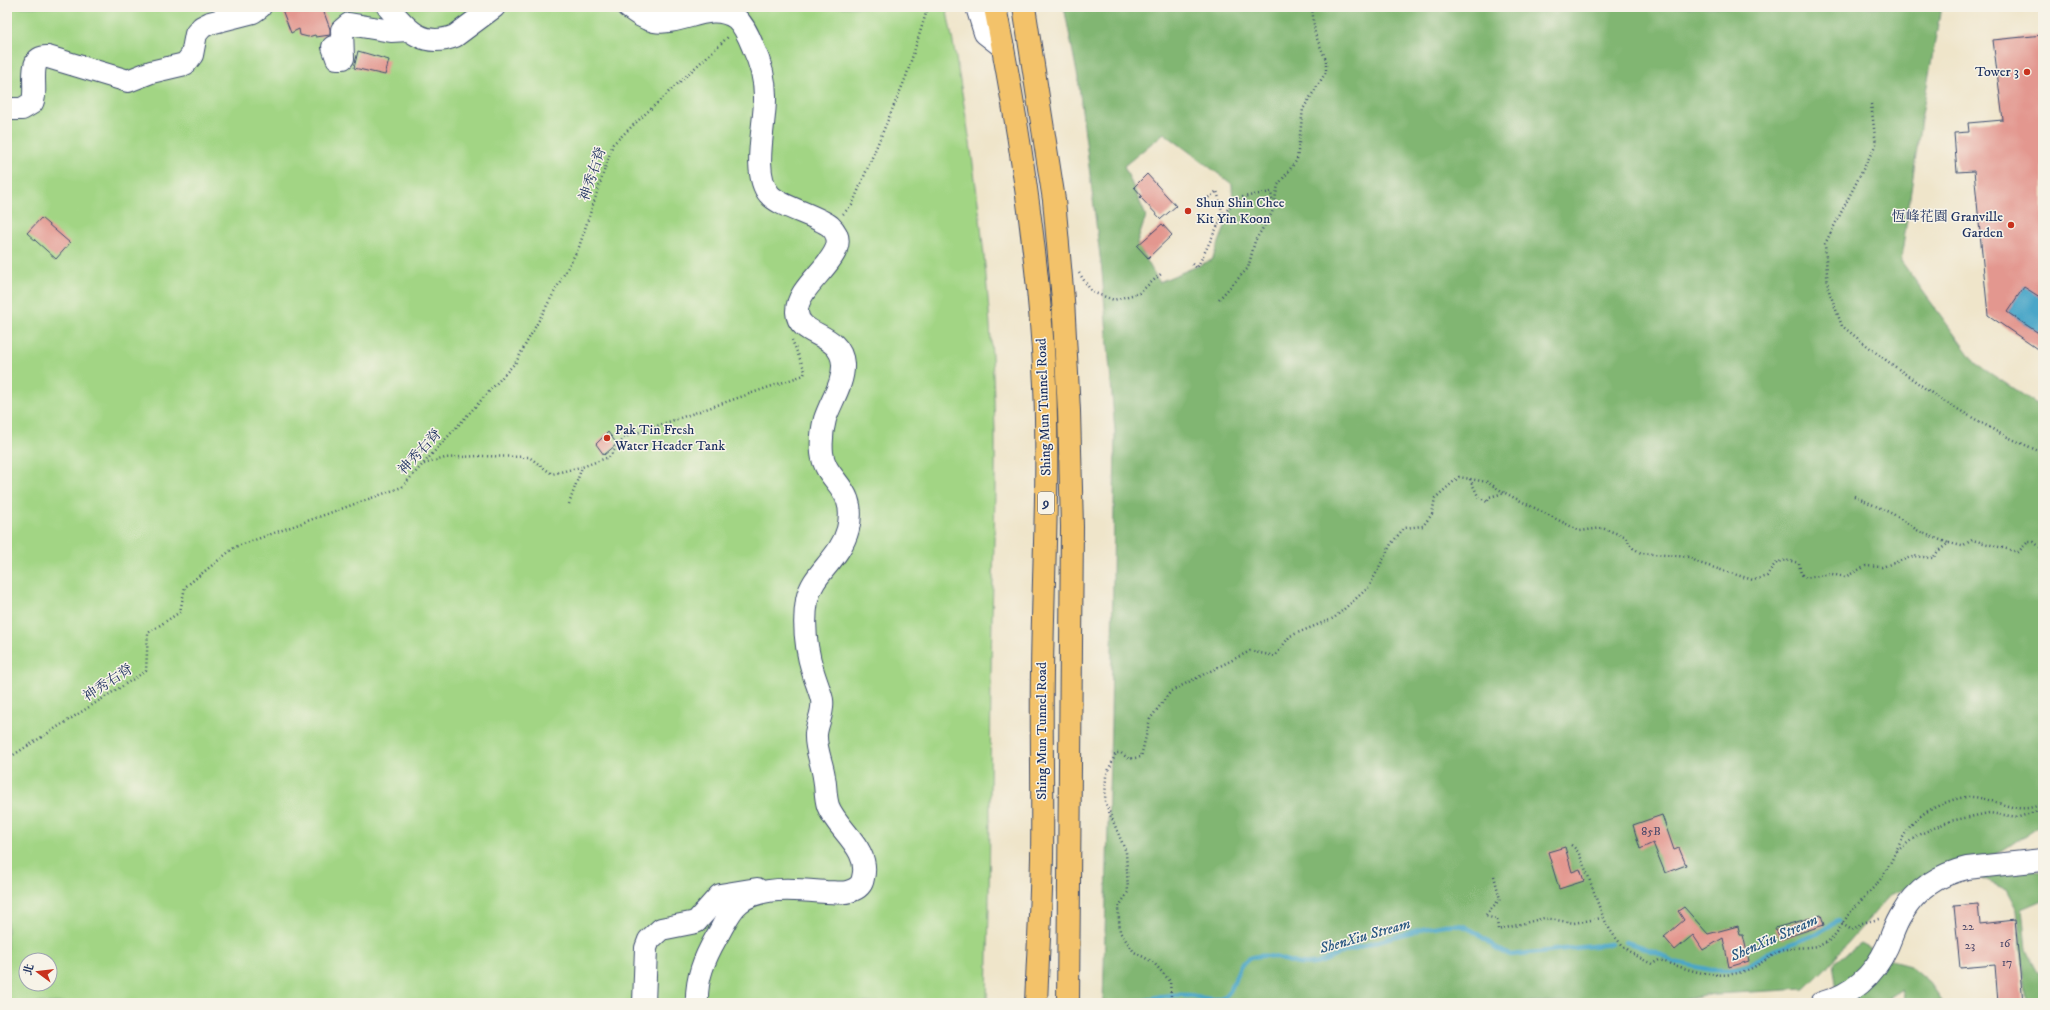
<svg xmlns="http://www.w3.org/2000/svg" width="2050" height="1010" viewBox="0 0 2050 1010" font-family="'IM FELL DW Pica','Noto Serif TC',serif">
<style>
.green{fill:#a2d584;stroke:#5e8271;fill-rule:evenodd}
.forest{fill:#81b672;stroke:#4e7268;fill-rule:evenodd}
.water{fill:#4aa6c8;stroke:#326a93}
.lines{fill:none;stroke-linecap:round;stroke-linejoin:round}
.stream{stroke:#4aa6c8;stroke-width:4.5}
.building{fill:#e3978f}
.minor-casing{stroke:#3b4a6e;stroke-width:24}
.highway-casing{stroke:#3b4a6e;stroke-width:24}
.path{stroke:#3b4a6e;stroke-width:2.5;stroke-dasharray:1 3;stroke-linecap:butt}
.minor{stroke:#fff;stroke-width:22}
.highway{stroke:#f3c26a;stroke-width:22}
.poi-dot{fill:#c8321e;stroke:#f7f3e8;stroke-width:1.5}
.labels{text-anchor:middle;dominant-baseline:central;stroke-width:3;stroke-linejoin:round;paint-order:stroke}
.number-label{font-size:12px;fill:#4d496a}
.shield{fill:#f7f3e8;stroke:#5d6a87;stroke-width:1}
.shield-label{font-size:13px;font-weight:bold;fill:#1b2f5e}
.poi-label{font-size:14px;fill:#1b2f5e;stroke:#f7f3e8;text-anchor:end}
.street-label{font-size:14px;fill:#1b2f5e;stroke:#f7f3e8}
.water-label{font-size:15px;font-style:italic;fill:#2b5983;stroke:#f7f3e8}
</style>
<rect width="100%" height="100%" fill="#f7f3e8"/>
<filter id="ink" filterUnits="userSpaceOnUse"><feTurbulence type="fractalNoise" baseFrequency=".025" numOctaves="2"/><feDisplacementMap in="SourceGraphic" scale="8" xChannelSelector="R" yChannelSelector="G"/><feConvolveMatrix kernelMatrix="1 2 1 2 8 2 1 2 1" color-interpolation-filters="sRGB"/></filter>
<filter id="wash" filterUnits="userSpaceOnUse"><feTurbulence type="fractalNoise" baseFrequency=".012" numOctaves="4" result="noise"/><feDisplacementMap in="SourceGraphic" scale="16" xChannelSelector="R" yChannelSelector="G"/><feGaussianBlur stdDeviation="0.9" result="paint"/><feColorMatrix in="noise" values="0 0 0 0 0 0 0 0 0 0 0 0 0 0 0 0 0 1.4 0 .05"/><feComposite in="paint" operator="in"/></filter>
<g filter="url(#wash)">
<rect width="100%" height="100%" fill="#efe5ca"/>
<path class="green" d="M7,7h939c28,136 46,284 49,424 1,80 -3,160 -4,241 -1,110 -1,220 -4,331h-980zM26,960h24v24h-24z"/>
<g class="forest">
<path d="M1064,7h877l-20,113 -20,141 75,103 67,44v415l-40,27 -34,13 74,8v29l-21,9 4,40 17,32v22h-16l-10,-93 -11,-21 -48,-21 -67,26 -68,77 -18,18 -90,5 -49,9h-563l8,-279 4,-292 -13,-160 -24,-194zM1164,133l68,51 1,23 -21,53 -53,22 -22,-39 9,-27 -22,-50z"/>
<path d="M1861,944l34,18 15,4 20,17 14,20h-38l-4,-14 -22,14h-41l-6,-40z"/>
</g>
<path class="water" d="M2017,284l18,6 -1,3 9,6v37l-36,-24 12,-18z"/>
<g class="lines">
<g class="stream">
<path d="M1626,942l30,10 18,10 37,8h20l18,-5 18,-12 47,-18 24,-14"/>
<path d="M1141,1003c12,-7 33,-9 47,-8 10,1 24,7 33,3 16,-5 12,-31 27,-39 22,-11 42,9 65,5 11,-1 20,-8 31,-12 21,-7 96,-31 115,-27 20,4 32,25 52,30l100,-11"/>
</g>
</g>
<g id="blocks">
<g class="building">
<path d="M281,7h41l8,22v6l-14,2 -1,-2 -7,2 -8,-2 -1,-6 -8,4z"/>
<path d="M2043,35v264l-19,-12 -17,25 36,24v17l-55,-38 -14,-144 -17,1 -3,-39 15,-1 -1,-9 35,-3 -10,-80z"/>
<path d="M358,51l31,9 -4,15 -31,-7z"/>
<path d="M1147,174l29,32 -15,13 -21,-22 2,-1 -8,-9z"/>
<path d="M41,218l29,25 -14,16 -29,-26z"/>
<path d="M1162,224l10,11 -24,23 -11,-12z"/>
<path d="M608,432l9,12 -13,11 -8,-11z"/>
<path d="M1662,815l12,35 5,-2 7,17 -21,8 -12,-30 -13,6 -7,-24z"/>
<path d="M1565,847l7,25 8,-3 4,12 -25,8 -11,-37z"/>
<path d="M1978,904l2,20 35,-4 8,83h-25l-3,-38 -35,3 -6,-62z"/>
<path d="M1684,907l24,27 30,-8 2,9h3l6,26 -20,6 -6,-29 -20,12 -10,-15 -18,15 -11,-13 20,-17 -6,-9z"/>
<path d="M1821,915l3,10 -43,14 -6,-11z"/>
</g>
</g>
</g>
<g filter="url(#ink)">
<use href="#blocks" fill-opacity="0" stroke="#3b4a6e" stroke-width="1"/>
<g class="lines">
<defs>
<g id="minor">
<path d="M388,7c19,22 34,42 67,29l39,-29"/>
<path d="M628,7c8,6 16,12 26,14 28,5 55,-21 82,-3 8,7 13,19 17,29 7,15 12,32 12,49 1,27 -14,76 4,98 9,12 46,21 61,32 29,27 -34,55 -33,86 1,25 44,20 46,52 1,19 -12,37 -18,55 -3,11 -4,23 -3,34 3,29 36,34 26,76 -8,31 -36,44 -41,71 -4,24 -1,49 6,72 3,10 7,19 9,28 2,12 -5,23 -6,34 -1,15 6,28 8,43 2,10 1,19 4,29 9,24 43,43 35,72 -1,7 -6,11 -13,13 -7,3 -16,1 -24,1 -26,-2 -64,-7 -86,10 -11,8 -17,25 -24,36 -12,21 -20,41 -19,65"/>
<path d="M977,7l8,26 18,14"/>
<path d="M333,47l4,11h6l-1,-28 7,-6 42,7 17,-1"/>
<path d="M7,109h15l10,-6c7,-13 -7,-48 16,-46l80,24 23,-9 34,-8 7,-9 4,-21 6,-7 8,-4 43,-11 7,-5"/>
<path d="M644,1003l2,-55 3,-8 12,-11 35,-7 24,-27 37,-6"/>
<path d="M1822,1003c30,-8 52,-28 65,-56 5,-11 8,-23 15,-33 14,-25 38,-40 65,-46l76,-8"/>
</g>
<g id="highway">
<path d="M995,7c25,125 44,251 50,378 4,96 -2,191 -3,287 -1,61 1,123 0,185 -1,49 -4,98 -6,146"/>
<path d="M1024,7l30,193 9,100 6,111 3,116 -4,476"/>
</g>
</defs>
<use href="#minor" class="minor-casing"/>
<use href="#highway" class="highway-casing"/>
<g class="path">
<path d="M1871,104l5,40 -51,100 3,44 14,38 37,29 61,44 61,35 42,19"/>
<path d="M1199,205l18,-14 6,23"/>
<path d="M843,214l9,-9 54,-128 22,-70"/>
<path d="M1192,264l5,4 26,-53 9,-11 11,-7 28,-5 2,12"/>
<path d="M1079,273l13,19 22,8 25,-7 22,-19"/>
<path d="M1219,299l29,-31 7,-27 17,-28 6,-28 19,-25 6,-51 23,-37v-12l-11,-26 -3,-27"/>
<path d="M424,464l21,-6 33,-2 51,1 23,17 29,-7"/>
<path d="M1470,479l8,17 9,6 2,-5 16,-4 75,38 22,-3 22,8 9,12 8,5 48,4 10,6 54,17 14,-4c8,-16 15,-18 32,-13l2,11 5,4 26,-4 13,3 21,-11 16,1 32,-11 19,2 5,-7 11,-8 13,3 10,-6 46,12 10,-10h6l9,8"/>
<path d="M1854,496l39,18 27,18 28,11"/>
<path d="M569,504l13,-37 27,-10 16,-20 179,-62 1,-4 -13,-31"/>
<path d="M7,759l139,-88 2,-38 32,-21 5,-25 50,-40 167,-60 114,-125 63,-115 34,-103 115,-107"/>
<path d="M1571,845c9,6 10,15 14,23 18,44 18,74 67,96l7,-4c28,9 58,22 88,10 12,-4 22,-14 34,-19 14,-6 31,-1 44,-8 12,-6 17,-21 25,-30 10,-13 23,-23 32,-36 16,-23 20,-52 46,-66 13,-7 30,-15 45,-14 25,2 45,20 70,6"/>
<path d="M1897,851l21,-16 32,-14 39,-8 30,4 24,-8"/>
<path d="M1494,876l6,23 -15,17 12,3 1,11 46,-12 30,5 28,-5"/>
<path d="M1842,924l10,6 10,-7 17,-4"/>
<path d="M1171,996l-1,-15 -17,-19 -19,-10 -14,-20 -2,-24 10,-16 -2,-40 -21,-50 1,-26 10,-23h5l8,6 12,-2 9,-38 21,-28 79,-40 25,5 15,-20 44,-18 35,-31 22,-43 13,-16 19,-2 9,-12 3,-16 24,-21 28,5 18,11"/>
</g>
<use href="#minor" class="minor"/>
<use href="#highway" class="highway"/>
</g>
</g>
<g class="poi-dot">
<circle cx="2027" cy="72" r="4"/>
<circle cx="1188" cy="211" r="4"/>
<circle cx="2011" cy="225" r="4"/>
<circle cx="607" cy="438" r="4"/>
</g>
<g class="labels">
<g class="number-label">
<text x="1651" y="831">85B</text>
<text x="1968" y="926">22</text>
<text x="2005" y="943">16</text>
<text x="1970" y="945">23</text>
<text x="2007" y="962">17</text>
</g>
<rect class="shield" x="1038" y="492" width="16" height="22" rx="3"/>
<g class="shield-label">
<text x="1046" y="503">9</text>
</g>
<g class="poi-label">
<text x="2019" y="72">Tower 3</text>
<text x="1196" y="203" text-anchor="start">Shun Shin Chee<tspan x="1196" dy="16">Kit Yin Koon</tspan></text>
<text x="2003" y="217">恆峰花園 Granville<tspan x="2003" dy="16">Garden</tspan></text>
<text x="615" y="430" text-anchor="start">Pak Tin Fresh<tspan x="615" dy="16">Water Header Tank</tspan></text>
</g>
<g class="street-label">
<text transform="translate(593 174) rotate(-71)">神秀右脊</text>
<text transform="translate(1044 407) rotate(-92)">Shing Mun Tunnel Road</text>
<text transform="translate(420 452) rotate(-47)">神秀右脊</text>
<text transform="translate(108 683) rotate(-33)">神秀右脊</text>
<text transform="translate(1042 731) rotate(-90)">Shing Mun Tunnel Road</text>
</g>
<g class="water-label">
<text transform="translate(1365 936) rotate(-16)">ShenXiu Stream</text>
<text transform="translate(1774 938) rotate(-24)">ShenXiu Stream</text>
</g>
</g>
<rect width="2050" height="1010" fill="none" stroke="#f7f3e8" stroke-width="24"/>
<g transform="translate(38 972) rotate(285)"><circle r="19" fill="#f7f3e8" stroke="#9fa5b1"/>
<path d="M0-3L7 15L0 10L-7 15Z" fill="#c8321e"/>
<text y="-6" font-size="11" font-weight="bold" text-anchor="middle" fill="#1b2f5e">北</text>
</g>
</svg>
